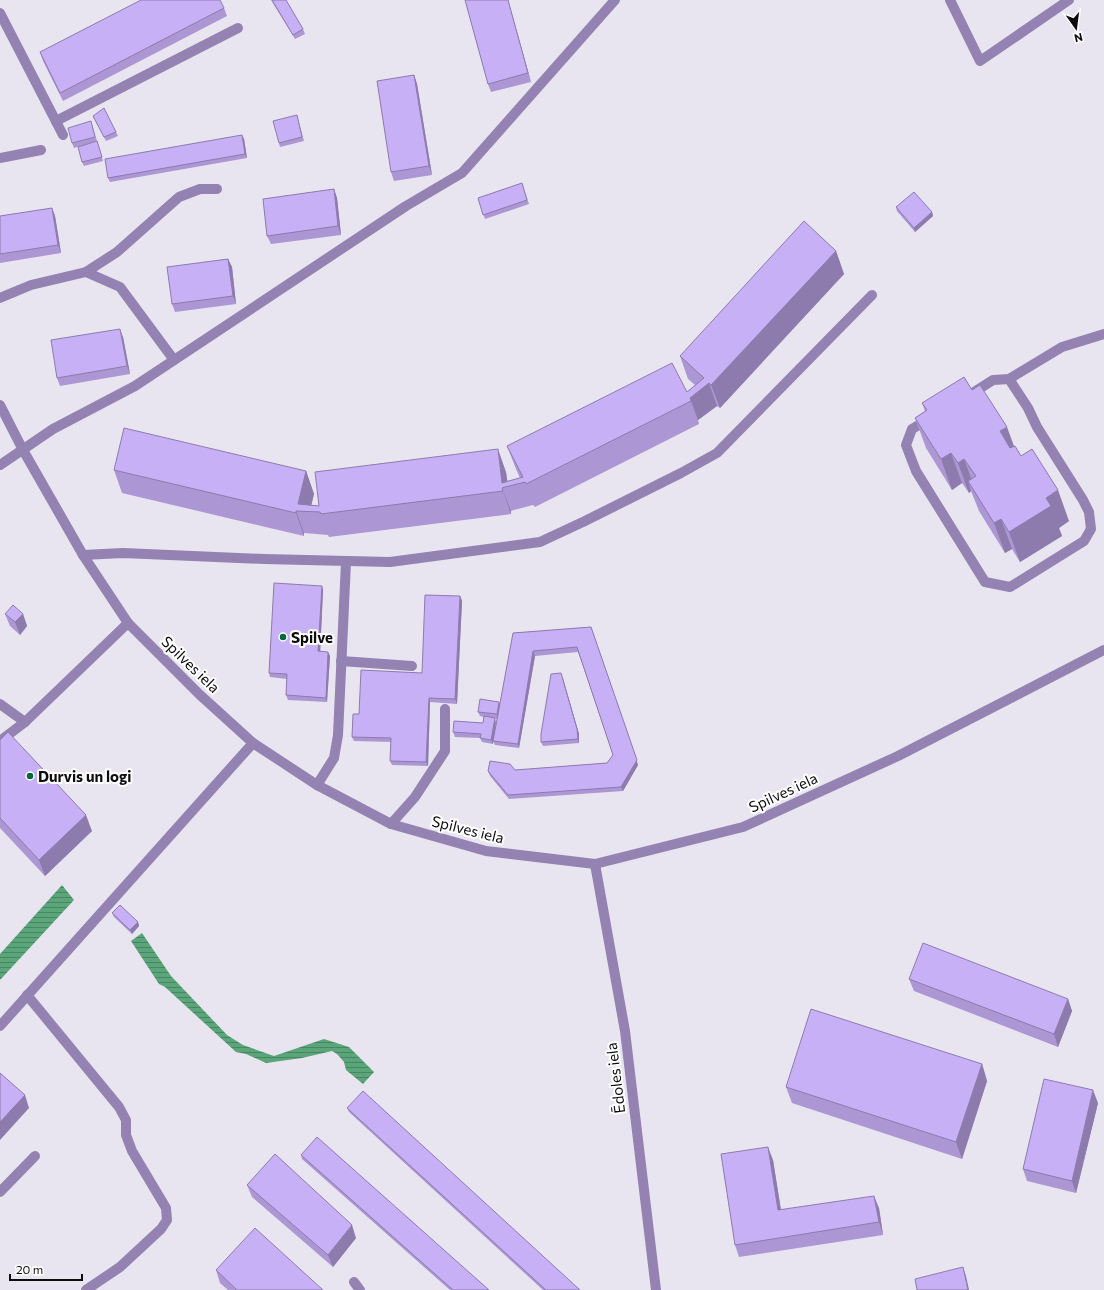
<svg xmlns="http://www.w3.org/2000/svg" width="1104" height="1290" viewBox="0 0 1104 1290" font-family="Commissioner,sans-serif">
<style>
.water{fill:url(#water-rules)}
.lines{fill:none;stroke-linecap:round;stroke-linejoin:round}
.service{stroke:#9382b2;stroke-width:10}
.minor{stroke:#9382b2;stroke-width:10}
.wall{fill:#ac97d4}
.shaded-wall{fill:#8c7bac}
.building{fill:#c8b0f6;stroke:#8c7bac}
.poi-dot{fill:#03673c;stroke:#fff;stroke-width:1.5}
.labels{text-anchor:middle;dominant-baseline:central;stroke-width:4;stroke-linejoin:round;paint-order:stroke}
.poi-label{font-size:15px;font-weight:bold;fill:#0d0c0f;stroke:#fff;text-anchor:start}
.street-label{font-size:15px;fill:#0d0c0f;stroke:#fff}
</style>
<defs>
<pattern id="water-rules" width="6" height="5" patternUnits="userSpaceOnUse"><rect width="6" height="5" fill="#5aa579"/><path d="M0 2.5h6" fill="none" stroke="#498562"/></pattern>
</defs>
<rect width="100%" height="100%" fill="#e8e5f0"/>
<g class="water">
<path d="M62,885l12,15 -74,80v-26z"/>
<path d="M142,933l29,43 56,59 16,10 31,11 50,-17 25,8 25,25 -11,12 -17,-14 -2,-8 -7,-8 -5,-3 -30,7 -36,5 -20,-9 -10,-2 -71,-65 -6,-3 -28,-43z"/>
</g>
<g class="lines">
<g class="service">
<path d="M950,0l30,61 89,-61"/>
<path d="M0,13l63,122"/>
<path d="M56,121l182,-93"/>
<path d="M0,158l41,-8"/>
<path d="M86,272l34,15 54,73"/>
<path d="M0,298l31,-13 55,-13 31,-20 62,-55 21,-8h17"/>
<path d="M971,394l22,-14 16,-1 53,-32 42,-13"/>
<path d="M929,419l-17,10 -6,16 10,26 69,111 25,5 74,-46 7,-12 -2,-17 -6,-12 -46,-73 -9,-19 -19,-29"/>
<path d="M0,465l53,-36 82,-43 271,-180 56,-33 153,-173"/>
<path d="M83,555l40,-2 141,6 126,3 150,-20 45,-21 96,-48 36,-20 155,-158"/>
<path d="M341,661l71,5"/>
<path d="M0,704l25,18"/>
<path d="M0,741l25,-19 103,-99"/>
<path d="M317,785l17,-27 4,-23 8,-173"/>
<path d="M391,824l24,-27 30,-46v-42"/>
<path d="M27,995l92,112 7,13v15l6,16 34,57 1,12 -6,9 -41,38 -34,23"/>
<path d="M0,1026l253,-283"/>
<path d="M0,1192l35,-36"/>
<path d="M354,1282l6,8"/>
</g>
<g class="minor">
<path d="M0,405l23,45 60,105 45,68 71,71 54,49 64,42 74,39 95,27 109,13 148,-37 155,-71 206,-106"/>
<path d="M595,864l30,167 31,259"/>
</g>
</g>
<g class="wall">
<path d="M271,0h15l17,29 2,5 -10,5z"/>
<path d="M465,0h43l23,82 -40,10 -3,-8z"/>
<path d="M224,8l3,8 -164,85 -20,-40 -3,-9z"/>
<path d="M414,75l3,9 15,91 -38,6 -3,-9z"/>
<path d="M297,115l7,26 -24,6 -1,-4z"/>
<path d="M93,116l23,16 2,4 -12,5 -11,-21z"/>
<path d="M92,125l5,16 -23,7 -2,-5z"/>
<path d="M242,135l2,4 3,19 -137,24 -2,-4z"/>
<path d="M97,141l6,20 -19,5 -2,-4z"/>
<path d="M522,183l7,21 -44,15 -7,-21z"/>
<path d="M334,189l3,9 4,37 -70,9 -4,-8z"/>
<path d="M896,207l36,5 1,4 -18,16 -18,-21z"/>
<path d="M52,208l3,8 6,37 -61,10v-47z"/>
<path d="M836,251l8,23 -124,134 -3,-2 -19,14 1,4 -164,83 -2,-2 -19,5 -3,1v3l-182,23 -1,-2 -24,-2v3l-182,-43 -8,-23 192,1 8,23 -3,11 8,1 187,-34 1,9 13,-3 -4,-9 -9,-23 180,-54 8,-7 -7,-6 -8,-23z"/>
<path d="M228,259l4,8 4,37 -61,8 -3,-8z"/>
<path d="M123,337l7,37 -70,12 -3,-8z"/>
<path d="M972,390l97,131 -10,7 3,8 -42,26 -8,-13 -7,4 -26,-42 -8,-20 -2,2 -7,-10 -10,7 -26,-42 -11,-30 10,-7 -3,-8z"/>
<path d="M322,586l1,4 -3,61 10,5 -3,46 -39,-2 -2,-5 1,-16 -17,-2 -1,-4z"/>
<path d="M460,596l2,5 -5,103 -27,-2 -2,64 -36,-1 -2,-4 1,-19 -37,-1 -2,-4 7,-23 63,-41z"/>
<path d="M5,614h18l4,12 -7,9 -10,-9z"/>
<path d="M591,627l47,138 -15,26 -114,8 -19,-23 -2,-5 27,-1 92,-7 6,-8 -35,-103 -43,4 -16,92 -24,-3 -2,-4 4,-22 -2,-1 -2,26 -11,-2 -2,-4 -25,-1 -2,-5 30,-9 1,-6 -4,-1 -2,-4 22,-7 13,-72z"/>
<path d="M563,678l16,56v9l-36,3 -2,-4z"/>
<path d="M0,740l92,91 -47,45 -45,-48z"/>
<path d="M112,913l26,9 1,4 -7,8 -18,-17z"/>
<path d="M909,979l159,20 4,12 -14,36 -144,-56z"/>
<path d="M982,1064l5,17 -25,78 -170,-56 -6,-16z"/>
<path d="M1098,1103l-22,90 -49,-12 -4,-12z"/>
<path d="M347,1108l233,182h-37l-194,-178z"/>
<path d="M301,1155l188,135h-39l-148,-131z"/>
<path d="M773,1160l8,50 98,-2 4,27 -144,22 -4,-12z"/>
<path d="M247,1185l109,53 -23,29 -81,-70z"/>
<path d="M216,1270l107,20h-95l-8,-7z"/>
</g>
<g class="shaded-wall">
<path d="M508,0l23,82 -3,-9z"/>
<path d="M414,75l3,9 15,91 -3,-9z"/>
<path d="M242,135l2,4 3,19 -2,-4z"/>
<path d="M334,189l3,9 4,37 -3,-9z"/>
<path d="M52,208l3,8 6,37 -3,-8z"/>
<path d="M932,212l1,4 -18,16 -1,-4z"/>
<path d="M836,251l8,23 -124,134 -9,-23z"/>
<path d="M228,259l4,8 4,37 -3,-8z"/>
<path d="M120,329l3,8 7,37 -3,-8z"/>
<path d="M709,383l8,23 -19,14 -8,-22z"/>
<path d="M1007,427l11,30 -7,5 -11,-31z"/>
<path d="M498,449l8,23 2,14 -6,-3z"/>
<path d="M951,453l11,30 -10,7 -11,-31z"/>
<path d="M964,459l11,30 -7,-8 3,10 -2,2 -11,-30z"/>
<path d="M306,471l8,23 -4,17 -12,-7z"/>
<path d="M502,488l9,23v3l-8,-23z"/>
<path d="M1058,490l11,31 -10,7 3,8 -42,26 -11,-30 37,-34z"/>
<path d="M296,511l8,22v3l-8,-23z"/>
<path d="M1001,519l11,30 -7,4 -11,-30z"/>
<path d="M322,586l1,4 -3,66 -2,-5z"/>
<path d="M460,596l2,5 -5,103 -2,-5z"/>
<path d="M23,614l4,12 -7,9 -5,-13z"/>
<path d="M591,627l47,138 -15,26 -2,-4z"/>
<path d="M533,651l2,5 -16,92 -1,-4z"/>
<path d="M328,652l2,4 -3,46 -1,-4z"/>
<path d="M561,673l18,61v9l-1,-4z"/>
<path d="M429,698l1,4 -2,64 -2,-4z"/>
<path d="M499,702l1,4 -2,13 -1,-5z"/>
<path d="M495,718l1,5 -3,21 -2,-4z"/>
<path d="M86,815l6,16 -47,45 -6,-16z"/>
<path d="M138,922l1,4 -7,8 -2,-4z"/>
<path d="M1068,999l4,12 -14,36 -4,-13z"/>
<path d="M982,1064l5,17 -25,78 -6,-17z"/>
<path d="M1093,1090l5,13 -22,90 -4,-12z"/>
<path d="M25,1095l4,13 -29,32v-18z"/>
<path d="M768,1147l5,13 10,63 -5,-13z"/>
<path d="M874,1196l5,12 4,27 -4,-13z"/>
<path d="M352,1225l4,13 -23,29 -5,-12z"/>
<path d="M963,1267l3,9 3,14h-1z"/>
</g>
<g class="building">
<path d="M141,0h79l4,8 -164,85 -20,-41z"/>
<path d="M272,0h14l17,29 -10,6z"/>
<path d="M465,0h43l20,73 -40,11z"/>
<path d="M414,75l15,91 -38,6 -14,-91z"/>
<path d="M104,108l12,24 -12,5 -11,-21z"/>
<path d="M297,115l5,22 -23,6 -6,-22z"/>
<path d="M91,121l4,16 -23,6 -4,-15z"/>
<path d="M242,135l3,19 -137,24 -3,-19z"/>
<path d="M97,141l5,16 -20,5 -4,-15z"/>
<path d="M522,183l5,17 -44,15 -5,-17z"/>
<path d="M334,189l4,37 -71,10 -4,-37z"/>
<path d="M914,192l18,20 -18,16 -18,-21z"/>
<path d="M52,208l6,37 -58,9v-38z"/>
<path d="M804,221l32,30 -125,134 -2,-2 -19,15 1,3 -165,83 -1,-2 -20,5 -3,1 1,3 -182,23 -1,-2 -24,-1v2l-182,-43 10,-42 182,43 -8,33 21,2 -4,-34 183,-23 4,34 21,-6 -16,-31 165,-83 15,29 17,-14 -24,-22z"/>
<path d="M228,259l5,37 -61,8 -5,-37z"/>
<path d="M120,329l7,37 -70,12 -6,-38z"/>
<path d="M964,377l8,13 8,-5 27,42 -7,4 10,17 5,-2 6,10 11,-7 26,41 -12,8 5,8 -42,26 -8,-13 -7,4 -26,-42 8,-5 -12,-17 -6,4 -7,-10 -10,6 -26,-41 12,-8 -5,-7z"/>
<path d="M274,583l48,3 -4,65 10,1 -2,46 -40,-3 1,-21 -18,-1z"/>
<path d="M425,595l35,1 -5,103 -26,-1 -3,64 -36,-1 1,-23 -39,-1 1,-23h6l2,-44 61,3z"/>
<path d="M13,605l10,9 -8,8 -10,-8z"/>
<path d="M591,627l46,133 -16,27 -113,8 -20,-24 2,-10 20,3 5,6 92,-7 6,-8 -36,-108 -44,4 -15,93 -25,-3 20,-108z"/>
<path d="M561,673l16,56 1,10 -37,3v-8l10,-60z"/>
<path d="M480,699l19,3 -2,12 -19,-2z"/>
<path d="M484,716l11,2 -4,22 -11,-2 1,-4 -28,-2 1,-11 29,2z"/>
<path d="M8,732l78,83 -47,45 -39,-42v-78z"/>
<path d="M120,905l18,17 -8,8 -18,-17z"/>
<path d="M923,943l145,56 -14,35 -145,-55z"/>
<path d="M811,1009l171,55 -26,78 -170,-55z"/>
<path d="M0,1073l25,22 -25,27z"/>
<path d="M1044,1079l49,11 -21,91 -49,-12z"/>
<path d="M363,1091l217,199h-34l-199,-182z"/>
<path d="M317,1137l172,153h-36l-152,-135z"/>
<path d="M768,1147l10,63 96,-14 5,26 -144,23 -14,-91z"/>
<path d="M275,1154l77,71 -24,30 -81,-70z"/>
<path d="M255,1228l68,62h-86l-21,-20z"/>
<path d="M963,1267l5,23h-51l-2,-11z"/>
</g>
<g class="poi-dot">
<circle cx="283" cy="637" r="4"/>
<circle cx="30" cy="776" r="4"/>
</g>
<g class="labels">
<g class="poi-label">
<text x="291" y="637">Spilve</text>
<text x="38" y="776">Durvis un logi</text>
</g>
<g class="street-label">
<text transform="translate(191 664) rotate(44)">Spilves iela</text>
<text transform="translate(783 792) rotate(-25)">Spilves iela</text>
<text transform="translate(468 829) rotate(14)">Spilves iela</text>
<text transform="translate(615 1078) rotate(-97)">Ēdoles iela</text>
</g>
</g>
<g transform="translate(1076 28) rotate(166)" stroke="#ffffff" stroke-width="3" paint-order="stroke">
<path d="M0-3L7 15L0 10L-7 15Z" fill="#0d0c0f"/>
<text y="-6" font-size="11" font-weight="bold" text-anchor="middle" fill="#0d0c0f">N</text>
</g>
<path d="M10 1274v6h72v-6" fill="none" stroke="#0d0c0f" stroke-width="2"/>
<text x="16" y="1274" font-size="12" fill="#0d0c0f" stroke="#ffffff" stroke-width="3" paint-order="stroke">20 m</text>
</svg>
